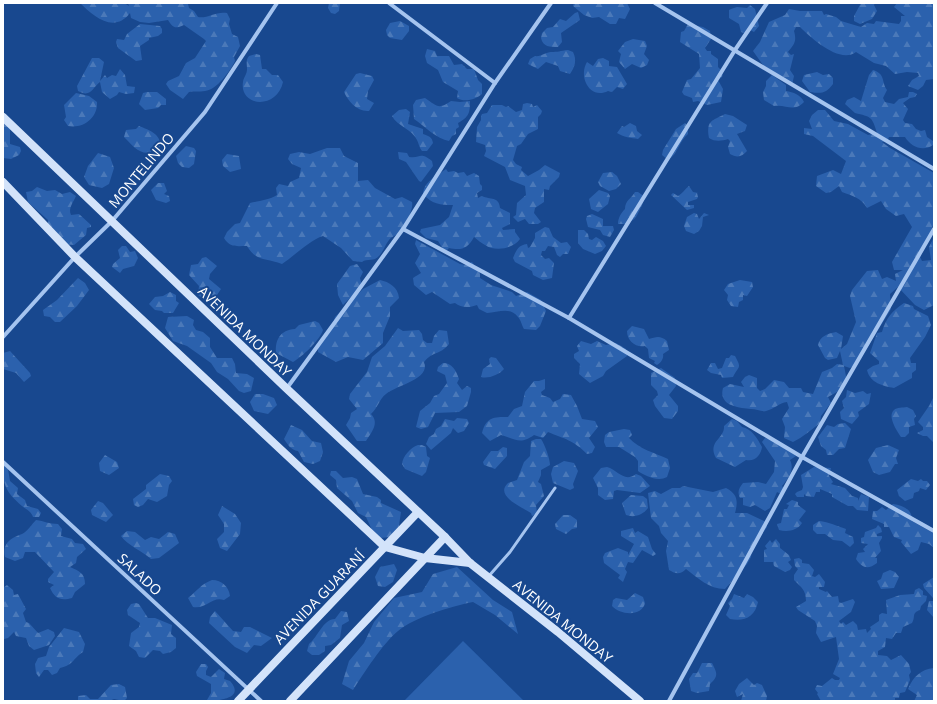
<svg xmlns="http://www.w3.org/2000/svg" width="937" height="704" viewBox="0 0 937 704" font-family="'Open Sans',sans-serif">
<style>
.forest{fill:url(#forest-firs)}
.pitch{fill:#2b61ad}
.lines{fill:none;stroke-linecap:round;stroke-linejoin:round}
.lane{stroke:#a5c4ef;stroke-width:3}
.street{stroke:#a5c4ef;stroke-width:4}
.secondary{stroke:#d3e3fa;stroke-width:8}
.labels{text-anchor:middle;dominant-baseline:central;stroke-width:4;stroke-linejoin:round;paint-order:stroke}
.street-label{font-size:14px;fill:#fff;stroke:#18488f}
</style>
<defs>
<pattern id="forest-firs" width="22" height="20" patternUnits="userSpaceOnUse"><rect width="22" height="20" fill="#2b61ad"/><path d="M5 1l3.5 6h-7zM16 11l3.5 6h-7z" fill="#4b79b9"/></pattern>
</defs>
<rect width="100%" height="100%" fill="#18488f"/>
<g class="forest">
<path d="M80,3h44l5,3 -1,-3h62l-2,1 1,4 5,3 4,6c9,2 18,-6 29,-4l3,6 -1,5 3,10 6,3 2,9 -6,11 1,4c-5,10 -18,29 -30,30 -6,1 -11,0 -16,1l-6,7 -13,-9 -4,-6 2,-3 11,-5 7,-13 9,-5 11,-17 -2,-2 -20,-14c-9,4 -11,3 -16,-5l-19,3 -9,-1 -9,-4 -1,-5c-16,21 -37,3 -50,-10z"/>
<path d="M329,3h11l-1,8 -4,3 -4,-1 -3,-5z"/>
<path d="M574,3h53l3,6 -5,10 -6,-1 -3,6h-6l-11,-7 -7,1 -8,-3 -11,-9z"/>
<path d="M861,3h14l-1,2 3,6 -5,8 -12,5 -6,-3v-5z"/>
<path d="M897,3h37v76l-8,1 -3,6 -5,4 -10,-4 4,-6 7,-4 -1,-3 -11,-1 -12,2 -9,-8 -12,-3 -18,-11c-16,12 -44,-13 -56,-25h-4l-2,4c3,11 0,13 -6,21l3,3 3,-1 -4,16 4,6 -2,9 -29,-20 -10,-14 7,-9 9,-20 16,-7 4,-6 11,2h22l2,4 2,-1 10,3 5,4 20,6 6,-4 7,1 2,-3 23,3 2,-3v-5h4l-11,-9z"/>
<path d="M750,5l5,4 4,17 -5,6 -4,-2 -4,4 -5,-2 -2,-8 -10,-6v-8l2,-1 6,-2 10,1z"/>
<path d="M578,12l2,8 -19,13 1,9 -4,5c-8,0 -15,0 -17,-9l1,-5 5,-5 6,-1 7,-8 6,2 9,-8z"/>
<path d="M400,21l9,5v5l-7,9 -12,-2 -3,-3 -1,-5 4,-7z"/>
<path d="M140,24l20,2 2,3v4l-4,3 -9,2v2l-9,6 2,14 -6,1 -18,-13 -2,-6 1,-3 7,1 3,-6z"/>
<path d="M688,24l15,3 7,4 1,8 -6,9 2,3h4v3l7,5v8l5,5 -1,5 -4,3 5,9 -2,13 -14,3 -9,-4 -5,1 -1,-4 -8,-3 -2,-3 5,-12 4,-1 9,-11 -1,-14 -19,-12 1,-10 3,-1z"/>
<path d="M633,39l12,2 2,5 -3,8 5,6 -2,5 -6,3 -9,-4 -7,5 -6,-7 2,-8 -3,-3 7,-9z"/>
<path d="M427,49l8,2 2,5h12l5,9 8,-1 5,5h7l4,11 4,4v10c-6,5 -17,9 -25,4l1,-7 -15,-9 -5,-12 -11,-7 -2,-7z"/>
<path d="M568,50l5,2c4,8 2,15 -3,22l-10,-3 -2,-5 -12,-4 -8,7 -10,-5 2,-5 5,-3c6,1 11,-4 16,-4 7,0 9,-1 17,-2z"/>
<path d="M256,54l4,1 2,14h4l6,6h6l5,7c-6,28 -44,25 -40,0 0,-3 2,-5 3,-8 3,-7 -2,-12 3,-18z"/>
<path d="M92,58h7l5,4 -4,19 5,-6 2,3 5,-3 4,1 4,-7 5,6 2,11 8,1 -1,6 -8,1 -7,-2 -2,3 -7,4 -8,-7 -2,-10c-8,6 -9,16 -22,9l-1,-5z"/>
<path d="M603,58l6,3v5l8,1 10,17 -4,5 -6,-2 -5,5 -4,-1c-18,9 -30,-14 -21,-29l6,4 5,-7z"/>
<path d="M873,70c13,4 8,12 14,20l-4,8 2,4 9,2 5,-5 9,-2 1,-5h4l4,2 -2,3 -5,1 -7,5 5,6 -5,11 2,3 7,1 4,5 5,2 4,-1 2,7 6,4v4c-10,7 -22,2 -28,-8h-16l-2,4 -5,1 8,6 44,25v50l-14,34 2,4 9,-1 -2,-13 5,-10v68l-10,5 -9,-5 -17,-18 -8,7 1,15 -34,55 -7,4 -6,-2 3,15 -10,11 -9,5 3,6 -10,13 -1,7c-9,7 -17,14 -27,19l-9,-4 1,-11 -3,-8 7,-11 -2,-6c-8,1 -13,7 -21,9 -4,1 -10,-2 -15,-2 -12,-1 -33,-3 -28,-21l7,-4 14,3 -3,-5 4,-5 4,-2 8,3v10l3,3 5,-2 9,-9 10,2 5,6h12l2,4 10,2 9,-22 10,-4 5,-4 6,1 -3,-14 -3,7 -9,2 -3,-2 -7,-13c2,-9 9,-11 18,-13l7,4 -2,13 6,-5 9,-22 -6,-26 2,-6 15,-19 11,-1 4,9 5,-2 9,4 -1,-7 8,-4h-9l-2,-8 20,-35 -8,-13 -8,2 -10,-7 -5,-8 -14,7c-6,-10 -14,-12 -25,-16l-3,-6 -8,6 -5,1 -10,-7 1,-10 16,-6 8,4 5,-13 -33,-25 -9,-2v-6l8,1 -3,-8 3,-6 6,-5h7l9,11 14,3 20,11 9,-2c-5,-17 -6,-16 -22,-20l-10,-9 2,-4 7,-3 7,4 8,-26z"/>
<path d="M817,72l6,3 6,-1 4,4v6c-7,9 -11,10 -23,8l-8,-11 2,-6z"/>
<path d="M360,73l12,3 2,4 -6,11 -1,8 7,4 -5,8c-12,1 -21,-10 -25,-19l12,-18z"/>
<path d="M772,75l14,10v6c7,1 15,4 18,11 -11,11 -17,2 -30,4l-10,-6 -1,-8 3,-6v-5z"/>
<path d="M147,92h10l9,7v6h-5l-3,3 -13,2 -6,-6 4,-11z"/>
<path d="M76,93l13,3 8,6c1,16 -14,27 -29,24l-4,-6 2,-3 -2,-12z"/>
<path d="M425,98c12,8 13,12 26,3l9,1 10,-1c0,12 -1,16 -12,22l1,4 -3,2v5l-4,2 -3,5c-12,-2 -25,-15 -35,-22l-1,-14 3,-5z"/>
<path d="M527,103l5,1 1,3 4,-2 5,6 -1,3 -3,3v12l-10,5 -7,10 -4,2 -4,14 3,4 6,3 -1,3 7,6 11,-6 6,-5 15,8 -1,4 -9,9 -1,4 -5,-1v13l-9,6 -1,5 7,9 -3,2h-9l-4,-5 -7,3 -5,-5 3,-2 1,-12 9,-8 -1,-9 -15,-6 -5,-13 -21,-11 2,-5 -1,-6 -9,-3 1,-15 4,-7v-4l1,-2 5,-1 5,-8h10l4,2 2,-1 8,6 6,-2 1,-6z"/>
<path d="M406,109l4,3 -2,12 15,5v5c6,2 9,3 10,9l-6,8h-5c-3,-4 -3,-7 -5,-11 -5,-11 -20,-14 -25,-24l7,-6z"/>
<path d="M725,114l8,2 14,9 -2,6 -8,3 10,17c-5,6 -10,7 -17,3l-2,-7 2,-6 -2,-2c-6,2 -13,3 -19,-1 -3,-18 3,-17 16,-24z"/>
<path d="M3,115l7,14v15l10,3 1,4 -2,4 -8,4 -8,-1z"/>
<path d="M630,123l6,3 1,5 5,4 -4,4c-6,-1 -15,-2 -21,-6l5,-7 2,1z"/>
<path d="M685,123l3,3v8c-9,7 -10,20 -20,26l-6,-5 1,-5 13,-21z"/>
<path d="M139,126c10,4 25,9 20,23 -17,10 -25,-2 -35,-12l2,-7 10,-1z"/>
<path d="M186,146l8,2 2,3 -2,13 -5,4 -7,-1 -4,-4 -2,-7z"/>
<path d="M327,148h13l4,8 14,7v18l10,-1 7,8 20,11 7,-2 10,5c2,7 -8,26 -13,31 -4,3 -8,4 -10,7 -4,5 -6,12 -10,16 -5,6 -12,2 -17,6l-9,-1 -12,-13 -18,-12c-13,4 -29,20 -41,28 -15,-6 -26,-2 -35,-18 -10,0 -17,2 -23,-8l3,-6 8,-8 5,-1 10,-20c9,-2 19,-3 27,-8l-1,-7 3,-4 9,2 2,-4 9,-4 2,-10 -9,-4 -4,-5 2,-5 9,-2 11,2z"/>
<path d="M398,152l9,1 2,4c12,2 10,-6 23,4l1,5 -12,16 -2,-1 -13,-19 -7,-3z"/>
<path d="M98,153l12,4 4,11 -5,16 -7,4 -13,-3 -5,-8 4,-11z"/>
<path d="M227,154l12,2 2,13 -11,3 -7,-6 -1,-6z"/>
<path d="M446,169l2,3 6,-1 4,2 6,-1 3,4 7,-3 5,3 1,8 2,2v4l-5,3 1,5 4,-2c8,4 17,0 18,12l10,5v11l-8,4 1,2 12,-1v3l5,7c-7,10 -25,13 -35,6 -4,-2 -7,-5 -11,-8 -6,11 -12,14 -25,11l-2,2 -4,-1 -5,-8 -12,-3 -6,-6 1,-3 19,-4 9,-8 4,-12c-13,0 -21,-1 -30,-11 1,-13 14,-18 23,-25z"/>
<path d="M612,172l5,4 4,8 -5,5 -7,2 -9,-5 -2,-4 5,-9z"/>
<path d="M158,183h6l3,8 -3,3 5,2 1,5 -4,2 -10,-3 -5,-10z"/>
<path d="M689,186l4,6 5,1h-1l1,4 -1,2 -9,3v3h6v3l-7,2 -16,-15 2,-2 5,3c4,-2 7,-7 11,-10z"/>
<path d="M37,187l10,4 8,-1 7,4 8,-2 6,4c-3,7 -8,12 -5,19l8,-1 12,11v2l-4,1 -1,7 -12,10 -12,-1 -14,-18v-6l-20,-18 -2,-10 6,-1z"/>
<path d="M599,190l9,3 2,3 -2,8 -10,8 -7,-3 -2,-10z"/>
<path d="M635,192h3l7,5c-2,6 -6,15 -9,20 -2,3 -6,4 -8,7h-10c0,-6 3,-11 7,-15 0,-9 7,-11 10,-17z"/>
<path d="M694,213l3,1 2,5 5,-6 5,2 -6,2 -1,9 -3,5 -5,3 -8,-3 -2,-5 3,-9z"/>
<path d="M592,214l11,5v7h10l1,4 -4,7 -7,-2 -3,-5 -12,-3 -2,-8 1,-3z"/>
<path d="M545,227l4,1 4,9 8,6 6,-1 4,5 -3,7h-5l-3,3 -3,-2 -3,-8 -6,-1 -3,5h-3l-1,4 4,4 4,-1 5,5 -2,15 -9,2 -10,-5 -1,-4 -17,-9 -2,-4c3,-7 5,-13 14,-14l1,4 2,-1 5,-9v-5z"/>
<path d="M578,230h6l4,4 1,5 3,1 4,-3 7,4 3,5 -4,5 -7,3 -12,-5 -5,-6z"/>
<path d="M416,240l44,24 5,1 7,-3 8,11v5l11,7 21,7 4,4 11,-4 14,8 5,11 -6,15 -4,4 -12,-1c-2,-3 -3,-9 -6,-12 -8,-11 -21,-4 -31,-4l-8,-4 -2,-4c-8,3 -16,3 -22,-2l-5,1 -18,-12 -6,3 -12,-10 -1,-7 8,-5 -6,-10 5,-9 -5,-10z"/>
<path d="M122,246h4l4,6 5,-1 3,7 -4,8 -11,3 -3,4 -8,-6 1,-3 7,-6 -2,-8z"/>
<path d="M206,257l11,9 -7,8 -1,5 12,10 -4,6 -12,5 -7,-5 1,-9 -10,-11 2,-10 7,-1 4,-6z"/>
<path d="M357,264l6,8 -3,6 2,8 -19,19 -5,-10 -1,-11 13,-18z"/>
<path d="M78,278l7,5 4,7 -12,16 -17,16h-5l-5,-5 -6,-1 -1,-6 14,-10z"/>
<path d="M380,280c9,2 18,7 19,18l-9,9v9l-7,17v10l-20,17 -15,-3 -12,5 -18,-10v-7l14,-18 3,-10 28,-28z"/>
<path d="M740,280l12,2 1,5 -6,9 -4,-1v5l-4,2 -1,5 -7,-1 -4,-6 1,-5 -4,-5 4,-6z"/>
<path d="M170,292l6,3v6l3,2 -6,10h-9l-2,-2 -7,-1 -6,-6 6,-7 8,-1z"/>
<path d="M904,303l9,3 1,3 14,7 3,9 -6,12 -15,21 1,5h5v7l-4,3v5l-18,10c-11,-2 -24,-5 -27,-18l6,-4 6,-2v-3l-9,-8 7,-20 5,-1c4,-14 10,-21 22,-29z"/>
<path d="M187,316l7,4 -1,5 3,5 7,2 7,6v9l7,11h15l3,6 1,9 11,1 7,4 -3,13 -7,2 -5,-2 -11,-12 -11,-7 -6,-9 -24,-17 -14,-5 -8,-13 3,-11z"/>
<path d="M315,321l4,2 4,7c-3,10 -21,27 -30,32l-17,-9c-1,-13 4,-23 19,-24l4,-4z"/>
<path d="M632,326l12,3 5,10c7,-2 11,-4 18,2l2,9 -6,4c1,4 -2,9 -6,11l-3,-2 1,-2 -6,-3 -1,-9 -3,-3c-9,2 -18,-5 -18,-15z"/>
<path d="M398,328l5,3 16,-1 3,4 1,6 4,3h5l2,-7 5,-6 8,1 2,13c-10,12 -15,6 -25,18 7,17 -27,23 -38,32 -7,5 -8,14 -15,20 9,9 0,19 -5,27h-9l-11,-16 4,-7 1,-5 6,-4 -8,-10 1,-5 17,-22 5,-15 13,-11z"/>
<path d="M581,341l10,3 6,-3 9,4 10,-2 10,6 1,7 -21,15 -3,5 -13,7 -11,-9 1,-10 -6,-6v-4l5,-3 -2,-5z"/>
<path d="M10,351l20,22 1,3 -7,6 -8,-9 -13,-4v-16z"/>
<path d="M731,355l4,1c7,13 4,9 -2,21l-11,1 -1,-3 -10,-2 -4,-3 4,-7h4l3,6 4,-1 4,-10h3z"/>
<path d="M491,357l5,1 8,11c-5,6 -16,10 -23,8l2,-8 7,-5 -1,-5z"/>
<path d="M443,363c9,0 13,7 16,16l-2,4 5,7 5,-4 4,2v4l-4,14 -8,6 -24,1 -7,14 -7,2 -5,-2 4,-16 10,-8 4,-7 5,-2 8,-11 -2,-8 -8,-4 1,-4z"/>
<path d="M661,368l14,10 1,8 -7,9 9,11v5l-6,8 -8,-1 -9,-12 -2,-6 5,-5 -1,-4 -6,-6v-12z"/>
<path d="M545,379v10l-4,3 1,3 8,3 3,4 7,-3 3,-5 8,1 6,11 5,13 13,2 3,6 -9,11 6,9 -3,6 -5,1c-14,-14 -22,-15 -39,-22l-5,6 -9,-3c-14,10 -18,4 -33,0l-11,6 -8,-8c4,-16 12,-16 26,-16l6,-8 8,-3 3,-14 9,-11h5z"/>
<path d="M847,390l8,3 8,-2 4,3 4,-1 -2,11 -11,8 1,4 -7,8 -11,-5 -1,-7 4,-4 -2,-7 4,-4z"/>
<path d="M255,394h8l11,4 3,7 -9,9 -14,-3 -4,-9z"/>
<path d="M934,396v45l-1,1 -6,-6h-4l-6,-3 6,-3v-3l-5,-5 11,-16z"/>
<path d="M907,407l6,3 3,6 -2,3 1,6 -6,2v6l-4,4h-4c-4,-6 -14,-21 -7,-27 3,-3 9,-2 13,-3z"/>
<path d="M457,418l10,1 2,4 -5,8 -6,2 -5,-5 -2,5 -20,17 -5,-6 3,-7 5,-3 2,-5 5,-3 4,-7 9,2z"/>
<path d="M732,419l5,2 5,6c10,2 15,11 20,20 -1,8 -7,15 -16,13l-11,7 -19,-9c-9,-17 9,-19 8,-32z"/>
<path d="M845,423l6,6 -6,19 -6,1 -6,6h-6l-1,-5 -5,-4 -3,-9 9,-12 7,2 4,-3z"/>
<path d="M291,425l11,5 10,11 9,2 2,9 -3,9 -7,3 -9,-2 -6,-11c-7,-1 -10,-6 -14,-12z"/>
<path d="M624,429l6,1 2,5 -3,3c10,11 26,15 39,21l2,9 -3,9c-9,5 -22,-1 -29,-6v-10l-3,-4 -16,-10h-13l-2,-5 1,-7 4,-3z"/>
<path d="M765,438l9,2 22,16 -6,4c5,10 -2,19 -8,26l2,3 -3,5 -4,-2 -7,16 -5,3 -10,-6 -5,2 -7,-2v-7h-3c-3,-6 -1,-10 3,-15l15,-1 8,2 8,-12 1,-11 -13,-19z"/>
<path d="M536,439h5c4,6 9,20 9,26l-9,5v5l-3,7 3,2 3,12 -8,9 1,8 -5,3 -1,-3c-9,-6 -37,-17 -23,-30l9,-3 7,-18 6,-6 1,-15z"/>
<path d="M418,445h4l4,2 1,9 3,2 -4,14 -4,4 -17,-7 -3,-5c1,-8 8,-16 16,-19z"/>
<path d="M888,445l11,5 -3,8 2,6h-3l-5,8 -11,3 -6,-3 -5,-12 8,-12z"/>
<path d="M503,447l4,1v8l-12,13 -11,-4 -1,-3 8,-11h7z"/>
<path d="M105,455l12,7 2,6 -10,7 -9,-4 -1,-8z"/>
<path d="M564,461l10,2 4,8 -5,13 1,4 -4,2 -17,-7 -2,-9 2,-7z"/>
<path d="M3,465l5,4 2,12 8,7 -1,6 8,6 2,6 11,3 3,4 -2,4h-6c-2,-6 -6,-7 -11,-11 -16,-14 -19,-20 -19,-41z"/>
<path d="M607,467c11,3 17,16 29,7l5,2 9,10 -10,7 -23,-3 -3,1 -1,8 -8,1 -7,-5v-7l-5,-10 8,-10z"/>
<path d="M814,467l17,1 -2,8 4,6 -2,2 14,4 7,8 6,2v3l3,-7 8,3 -1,14 -11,-1 -4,-4h-5l-16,-9v-3l-12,-5v3h-4l-2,5 -8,-1 -2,-2v3h-7l-2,-3 2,-2 5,-2 1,-3 -2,-12z"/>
<path d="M331,471h5l7,7 9,-1 5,2 6,15 14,3 4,3v3l20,9 -3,20 -7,5 -11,1 -8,-8 -6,-13 -8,-4 -6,-12 -15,-13 -1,-8 -6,-5z"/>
<path d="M160,474l9,2 3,5 -3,4 -2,11 -10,6 -9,-3 -5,6 -5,2 -4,-2 -1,-6 13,-10v-4z"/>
<path d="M911,479l7,2 3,-2 2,2h4l3,4 -4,5 -6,-2 -1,3 -5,2 -1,5 -8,3 -6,-5 -2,-6z"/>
<path d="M683,486l30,6 13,-4c12,6 12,14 9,25h12l19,9 1,5 -15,20 -1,10 -4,7 -22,25c-16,0 -27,-11 -39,-20 -6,6 -10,5 -17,1l-3,-19 2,-10 -7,-8 -2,-7 -8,-8 -3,-25 7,-2 6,3 11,-6h8z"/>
<path d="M631,495l12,1 4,3 1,9c-5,7 -14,10 -22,7l-4,-12z"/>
<path d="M792,500l6,2v3l8,6 -7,9 3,3c-5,8 -15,9 -23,7l-2,-6 4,-1 3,-14h3l2,-4 -3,-1z"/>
<path d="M98,501l5,2 10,12 -7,7 -14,-7 -1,-5z"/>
<path d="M893,504c10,1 20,6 19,17l21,12 1,15 -5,-4 -8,-2 -3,8 -7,4 -10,-12 1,-2 -8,-3 -5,-10h-5v-3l-12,-5 1,-8h4l5,-4 4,3z"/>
<path d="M222,506l13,8 6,9 -1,11 -13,17 -7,-3 -3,-9 7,-7v-8l-6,-9z"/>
<path d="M563,515h7l7,5v8l-5,1 -6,5 -10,-5 -1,-5z"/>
<path d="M36,520c8,1 13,4 22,4l4,5 -1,7 11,3 3,4 8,1 3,5 -9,8 -1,6 -6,4c9,4 15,6 15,17l-10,8 -3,6c-11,3 -17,1 -22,-10l4,-3 -6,-3v-3l6,-7 -19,-20h-10l-2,6 -8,3 -10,-4c-3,-14 6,-19 17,-23 5,-2 10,-10 14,-14z"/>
<path d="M819,521c10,1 18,5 27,8l-1,4 8,4 1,6 -4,4 -8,-6 -9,-1 -8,-6h-8l-4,-4v-5z"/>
<path d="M878,525l3,3 1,4 -5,2v2h5v2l-3,5 2,8 -6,7h2v5c-9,7 -15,5 -21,-4l2,-6 7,-1 -2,-3 5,-5 -7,-1v-5l3,-1 1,-5 11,-4z"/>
<path d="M633,528l2,5 3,-2 10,6 4,12 4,5 -3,2 -11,-6 -9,13 -5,-1 -3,7 2,3 -4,10 -5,-4 2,-3 -16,-12 -1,-6 2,-4 13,-5 10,4v3l6,-11 -13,-8v-5z"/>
<path d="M127,531l8,1 10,8 6,-3 8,2 9,-7 7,2 4,9 -20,15 -8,1c-9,-8 -24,-14 -30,-23z"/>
<path d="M776,539l4,5v4l9,7 2,5 -3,2 4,5 -2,3 -5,2 -11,-6 -1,-4h-9v-12l3,-1 -2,-3 5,-6 2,3z"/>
<path d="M799,558l3,2v3l7,1 5,6 -2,6 3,1 4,-3 6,8 -1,5h-5v2l7,3 1,-1 5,6 6,-1 1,6 2,1 12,-4 2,3 -4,10 -12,9 2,3 2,-2 3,3 7,-4 4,4 1,5 8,-1 1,4 4,-4 -1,-2 9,-6v-6l3,-2 5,1 -1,-14 14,-5 14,-1 1,-4 4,-2 4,3v4l4,1 -1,5 -5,5 -1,4c-9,3 -4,7 -8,13l-9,4 -2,6h-5l-4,6 -6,-1 -1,9 -7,4v4l9,1 4,4 10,-5 8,9 2,8 -2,3 1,5 -5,12 -5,1 -1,5h-4v3h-74l-4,-7 1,-1 -3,-4 2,-4 5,1 10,-8 3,2h4l1,-2 -7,-4 6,-15 -3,-22 -15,5 -5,-9 1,-7 -2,-5 -17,-11 -2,-3 10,-6c0,-11 -5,-14 -12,-21v-5l4,-6 -3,-3 -1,-7z"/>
<path d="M394,564l3,6 -4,12 -8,5 -7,-1 -3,-9 5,-10z"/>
<path d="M457,567l36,33 19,12 6,22 -23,-19 -22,-13c-20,4 -59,15 -75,29 -15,12 -34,42 -45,59l-11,-6 7,-23 15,-18 10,-21 20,-24 28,-6 11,-18z"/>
<path d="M890,570l5,2 4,5 -5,11 -13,1 -4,-8 4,-2 2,-6z"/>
<path d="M934,577v41l-7,-8 2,-9h4v-3l-9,-10 -1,-4z"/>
<path d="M212,580c10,0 17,7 18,16l-6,4c-12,-4 -17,9 -31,7l-5,-9c9,-7 13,-14 24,-18z"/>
<path d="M7,585l6,5 1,5 4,-1 8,15 -3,4 3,9 3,1 9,10 10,-4 6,3 1,4 -6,9 -15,5 -5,-4 -3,-8 -10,-2 -2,-4 -6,6 -4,1 -1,3v-54z"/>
<path d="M635,593l8,4 2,6c-3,14 -25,12 -33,3l1,-6 3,-2 11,2z"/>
<path d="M734,594l10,4 3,-4 6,3 5,5c-3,15 -14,20 -28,17l-4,-4 4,-9 -2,-3 4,-4z"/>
<path d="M136,603l3,1 9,14h7l17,7 -1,9 5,4v10l-5,4 -8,2 -3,-3 -7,-1 -8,8 -6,-1 -3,-6 -7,-5 2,-13 8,-6 1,-4 -12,-8 -1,-5 4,-6z"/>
<path d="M215,611l18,20 8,1 3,-5h6l22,11 -11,8 -7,-1 -7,8 -12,-6 -26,-24 1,-6z"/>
<path d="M341,611l6,1 2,9 -7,4 -2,13 -9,7 -6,1v5l-6,4h-7l-5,-4 2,-7c9,-7 14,-25 26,-25z"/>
<path d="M64,628l15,4 6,12 -2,8c-11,7 -8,12 -23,16l-3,5 -5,2 -4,-5h-4l-5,7 -3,-4 -1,-9 3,-6 8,-2 3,-9z"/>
<path d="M702,663h10c5,10 7,13 -2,21l-1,7 -12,2 -6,-2 -2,-12 4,-6h4z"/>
<path d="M201,664h5l2,3 -2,4v4l5,2 8,-8 6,4 -1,6 6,2c17,19 -16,20 -27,20l4,-1 4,-7v-9l-14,-8 -1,-4z"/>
<path d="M934,668v33h-20l3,-6 -9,-6c5,-12 13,-20 26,-21z"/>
<path d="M747,678l7,7 3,-2 5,2 5,11 -1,5h-25l2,-7 -6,3 -2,-6 4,-7z"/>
<path d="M119,684l6,3 2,11 -3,3 -10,-2 -5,2h-31v-5l8,-1 4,4h8l13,-14z"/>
</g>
<path class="pitch" d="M463,641l61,60h-120z"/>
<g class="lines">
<path class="lane" d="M488,577l22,-25 45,-64"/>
<g class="street">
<path d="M389,3l106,80"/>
<path d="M655,3l279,166"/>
<path d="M403,229l166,89 233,139 -133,244"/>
<path d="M934,229l-132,228 132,74"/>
<path d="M569,318l166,-268 32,-47"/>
<path d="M3,337l72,-80 37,-36 93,-109 72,-109"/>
<path d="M287,388l116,-159 92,-146 56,-80"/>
<path d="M3,462l258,239"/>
</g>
<g class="secondary">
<path d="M3,117l283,271 159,149 25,26 88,69 82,69"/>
<path d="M3,182l72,75 310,290 40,11 45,5"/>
<path d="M238,701l180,-189"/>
<path d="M290,701l155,-164"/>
</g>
</g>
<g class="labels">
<g class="street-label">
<text transform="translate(141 170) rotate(-50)">MONTELINDO</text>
<text transform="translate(245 331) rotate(44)">AVENIDA MONDAY</text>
<text transform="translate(140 574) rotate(43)">SALADO</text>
<text transform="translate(319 597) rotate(-46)">AVENIDA GUARANÍ</text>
<text transform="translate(563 621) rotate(39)">AVENIDA MONDAY</text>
</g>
</g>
<rect width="937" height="704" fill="none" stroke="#ffffff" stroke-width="8"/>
</svg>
